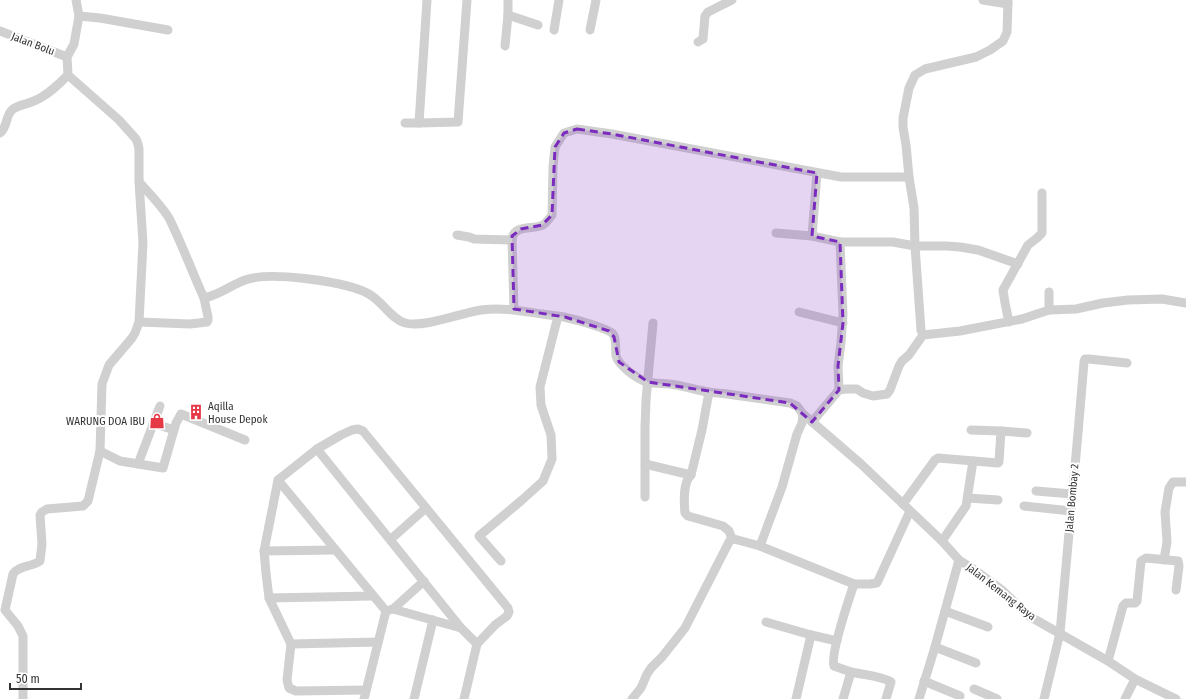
<svg xmlns="http://www.w3.org/2000/svg" width="1186" height="699" viewBox="0 0 1186 699" font-family="'Fira Sans Condensed',sans-serif">
<style>
.lines{fill:none;stroke-linecap:round;stroke-linejoin:round}
.street{stroke:#d0d0d0;stroke-width:9}
.marked{fill:#7b2cbf;fill-opacity:0.2;stroke:#7b2cbf;stroke-width:3;stroke-dasharray:8 5;stroke-linejoin:round}
.labels{text-anchor:middle;dominant-baseline:central;stroke-width:4;stroke-linejoin:round;paint-order:stroke}
.street-label{font-size:11px;fill:#333;stroke:#fff}
.poi-label{font-size:11px;fill:#333;stroke:#fff;text-anchor:start}
</style>
<rect width="100%" height="100%" fill="#fff"/>
<g class="lines">
<g class="street">
<path d="M983,0l25,4"/>
<path d="M508,15l30,10"/>
<path d="M79,16l21,2 68,12"/>
<path d="M554,30l5,-30"/>
<path d="M590,30l6,-30"/>
<path d="M0,31l67,26"/>
<path d="M698,42l5,-3 2,-23 3,-4 24,-12"/>
<path d="M505,46l3,-31v-15"/>
<path d="M405,123h14l8,-123"/>
<path d="M419,123l39,-1 9,-122"/>
<path d="M0,133c8,-6 5,-18 13,-24 7,-5 16,-5 23,-9 12,-5 23,-16 32,-25"/>
<path d="M139,182c11,12 22,23 30,36 13,26 23,54 35,80 15,-3 27,-13 41,-18 25,-9 95,1 120,12 16,6 25,27 40,31 19,5 56,-10 76,-13 21,-3 41,1 61,4 7,1 15,2 22,3 9,2 44,11 49,17 4,5 2,15 3,22 3,10 21,23 31,26 9,2 20,1 29,3 11,2 21,5 32,7 6,1 12,1 19,2 21,3 42,6 63,9l7,3 6,8 58,50 81,77 17,19 16,10 27,20 27,26 79,45 27,18 41,20"/>
<path d="M776,233l36,3 28,6h53l22,4h31l14,1 18,3 40,14"/>
<path d="M457,235l12,2 5,2 38,1c1,-16 21,-10 31,-15 4,-3 6,-6 9,-10l1,-48 2,-20 9,-14 13,-4 35,5 229,43h68"/>
<path d="M812,236l5,-63"/>
<path d="M512,240l2,69"/>
<path d="M1049,292v18"/>
<path d="M799,312l44,11"/>
<path d="M139,322l51,2 17,-2 1,-2v-3l-4,-19"/>
<path d="M1009,322l-4,-19 -2,-13 25,-45 9,-7 5,-5v-40"/>
<path d="M923,335l-2,-5 -6,-84 -1,-38 -5,-31 -3,-32 -3,-18v-9l6,-30 6,-13 10,-6 51,-12 14,-7 13,-9 4,-9 1,-32"/>
<path d="M839,390l-1,-24 3,-23 2,-29 -3,-72"/>
<path d="M709,392l-7,38 -11,45c-8,7 -7,28 -6,38l3,3 35,10 6,5 3,8"/>
<path d="M812,422l27,-32 7,-1h11l6,4 10,3 14,-2 3,-4 9,-24 3,-5 7,-6 14,-20 37,-4 62,-12 27,-9 27,-1 27,-6 25,-3 34,-1 24,4"/>
<path d="M153,423l21,7"/>
<path d="M1001,431l26,2"/>
<path d="M317,449l144,179 16,16"/>
<path d="M100,451l20,10 43,7 13,-45 5,-9 64,26"/>
<path d="M138,464l22,-58"/>
<path d="M645,464l46,11"/>
<path d="M278,480l108,131"/>
<path d="M1036,491l36,3"/>
<path d="M645,497v-69l1,-28 7,-77"/>
<path d="M968,498l30,2"/>
<path d="M903,504l32,-44 3,-2 60,5 1,-1 2,-31 -30,-1"/>
<path d="M1024,506l47,5"/>
<path d="M391,539l35,-31"/>
<path d="M942,541l24,-35 7,-45"/>
<path d="M760,546l94,38h16l7,-1 33,-72"/>
<path d="M264,551l71,-1"/>
<path d="M1164,560l3,-18 -2,-30 4,-24 4,-6h13"/>
<path d="M501,561l-22,-25 43,-36 21,-19 9,-22 -1,-24 -10,-30 -1,-18 18,-71"/>
<path d="M269,598l104,-2"/>
<path d="M393,609l68,19"/>
<path d="M945,611l43,16"/>
<path d="M766,622l45,13 26,6"/>
<path d="M291,644l87,-2"/>
<path d="M935,647l41,16"/>
<path d="M1108,661l15,-55 3,-3h9l2,-2 4,-40 5,-3 32,3 1,5 -3,24"/>
<path d="M851,672c13,3 28,3 40,10l-5,17"/>
<path d="M924,681l36,15"/>
<path d="M974,689l23,10"/>
<path d="M366,690l-70,1 -7,-3 -2,-8 4,-36 -22,-46 -3,-25 -2,-22 14,-71 39,-31 24,-14 11,-5 6,-1 5,2 145,177 1,4 -2,4 -12,9 -18,19 -13,55"/>
<path d="M23,699v-63l-5,-10 -13,-16 8,-36c6,-9 19,-7 27,-13l2,-17 -2,-29 2,-3 5,-3 36,-3 5,-5 12,-50 2,-67 7,-19 23,-27 3,-5 4,-11 4,-79 -4,-61v-33l-1,-5 -2,-5 -17,-19 -51,-45 -1,-18 7,-13 5,-28 -3,-16"/>
<path d="M364,699l22,-88 7,-2 31,-28"/>
<path d="M414,699l19,-79"/>
<path d="M632,699l9,-11 6,-14 4,-6 11,-11 23,-29 44,-86 3,-3h2l26,7 22,-59 15,-53 5,-11 1,-9"/>
<path d="M796,699l15,-64"/>
<path d="M843,699l8,-27 -17,-6c-4,-12 15,-67 20,-82"/>
<path d="M919,699l16,-52 24,-87"/>
<path d="M1044,699l16,-66 18,-200 6,-71 1,-3h4l38,4"/>
<path d="M1125,699l10,-20"/>
</g>
</g>
<path class="marked" d="M577,129l35,5 205,39 -5,63 28,6 3,81 -5,43 1,24 -27,32 -22,-19 -142,-21 -29,-20 -5,-25 -5,-6 -44,-14 -51,-8 -2,-73 9,-7 21,-4 10,-10 3,-68 9,-14z"/>
<defs>
<symbol id="building-bare" viewBox="-9 -9 18 18"><path d="M-4-6H4V6H1V3H-1V6H-4ZM-2.5-4.3h1.7v1.8h-1.7ZM.8-4.3h1.7v1.8H.8ZM-2.5-1h1.7V.8h-1.7ZM.8-1h1.7V.8H.8Z" fill="#e63946" stroke="#fff" stroke-width="2.5" paint-order="stroke"/></symbol>
<symbol id="shop-bare" viewBox="-9 -9 18 18"><path d="M-5-2.5h2.3a2.7 3.5 0 0 1 5.4 0H5L5.5 6h-11ZM-1.5-2.5h3a1.5 2.3 0 0 0-3 0Z" fill="#e63946" stroke="#fff" stroke-width="2.5" paint-order="stroke"/></symbol>
</defs>
<g fill-rule="evenodd">
<use href="#building-bare" x="185" y="401" width="22" height="22"/>
<use href="#shop-bare" x="146" y="410" width="22" height="22"/>
</g>
<g class="labels">
<g class="street-label">
<text transform="translate(33 44) rotate(21)">Jalan Bolu</text>
<text transform="translate(1072 498) rotate(-85)">Jalan Bombay 2</text>
<text transform="translate(1001 592) rotate(38)">Jalan Kemang Raya</text>
</g>
<g class="poi-label">
<text x="208" y="406">Aqilla<tspan x="208" dy="13">House Depok</tspan></text>
<text x="145" y="421" text-anchor="end">WARUNG DOA IBU</text>
</g>
</g>
<path d="M10 683v6h71v-6" fill="none" stroke="#333333" stroke-width="2"/>
<text x="16" y="683" font-size="12" fill="#333333" stroke="#ffffff" stroke-width="3" paint-order="stroke">50 m</text>
</svg>
